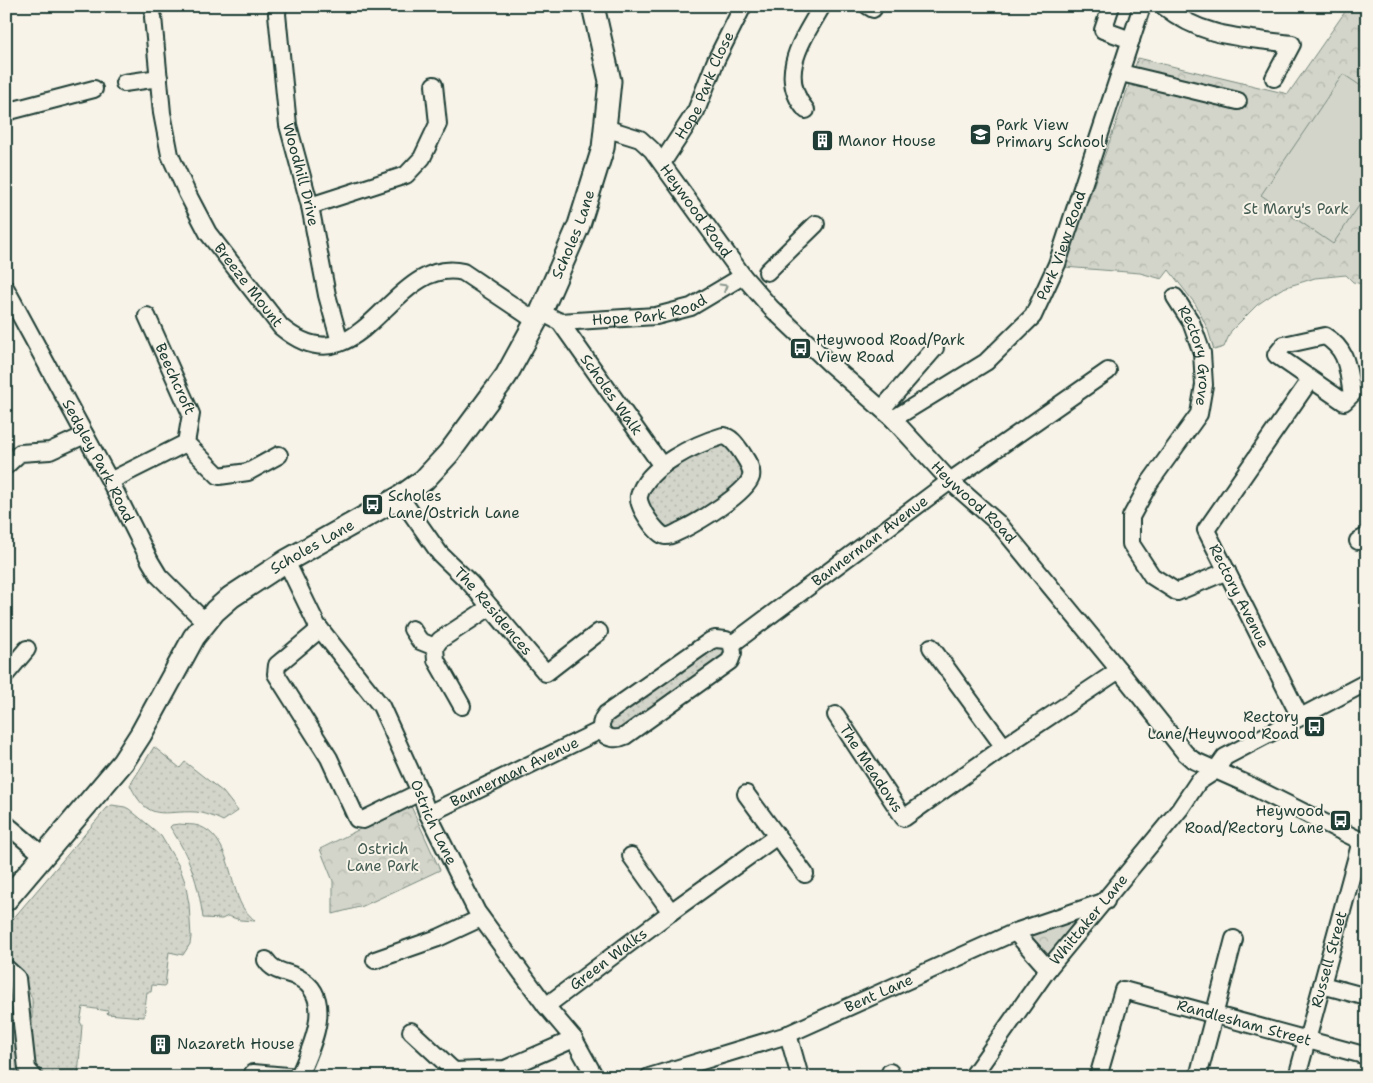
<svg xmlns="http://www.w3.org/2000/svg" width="1373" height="1083" viewBox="0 0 1373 1083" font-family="'Shantell Sans',sans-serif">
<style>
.grass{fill:url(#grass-dots);stroke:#79897f}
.forest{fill:url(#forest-crowns);stroke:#79897f}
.pitch{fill:#d3d5ca;stroke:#79897f}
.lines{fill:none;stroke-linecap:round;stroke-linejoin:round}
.minor-casing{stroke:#1f3d34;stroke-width:20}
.major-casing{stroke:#1f3d34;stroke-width:25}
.minor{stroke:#f7f3e8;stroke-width:16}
.major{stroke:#f7f3e8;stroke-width:21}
.oneway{stroke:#8b988e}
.labels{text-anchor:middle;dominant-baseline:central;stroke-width:4;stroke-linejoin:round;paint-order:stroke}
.street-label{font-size:15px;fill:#1f3d34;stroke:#f7f3e8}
.poi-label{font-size:15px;fill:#1f3d34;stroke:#f7f3e8;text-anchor:start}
.park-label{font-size:15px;fill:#435b52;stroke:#f7f3e8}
</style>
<defs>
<pattern id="grass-dots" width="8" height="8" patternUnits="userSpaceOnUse" patternTransform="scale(1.25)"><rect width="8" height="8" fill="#d3d5ca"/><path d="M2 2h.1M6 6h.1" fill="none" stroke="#b5b8ae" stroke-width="1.8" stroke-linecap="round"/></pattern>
<pattern id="forest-crowns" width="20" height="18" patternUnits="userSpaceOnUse" patternTransform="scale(1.25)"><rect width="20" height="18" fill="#d3d5ca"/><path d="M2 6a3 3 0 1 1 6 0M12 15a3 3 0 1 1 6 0" fill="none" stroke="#b5b8ae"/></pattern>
</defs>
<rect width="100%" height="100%" fill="#f7f3e8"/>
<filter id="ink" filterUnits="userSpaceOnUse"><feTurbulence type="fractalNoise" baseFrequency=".02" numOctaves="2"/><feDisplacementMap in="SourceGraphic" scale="10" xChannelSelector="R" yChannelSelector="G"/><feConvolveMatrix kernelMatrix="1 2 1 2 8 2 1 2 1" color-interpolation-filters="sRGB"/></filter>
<g filter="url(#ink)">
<g class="grass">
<path d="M719,440l12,6 13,26 -1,5 -11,14 -62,39 -6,1 -18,-21 -2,-19 27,-26z"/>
<path d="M723,646l6,7 -109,79 -13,-2 2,-10 103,-73z"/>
<path d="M154,747l26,21 5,-6 38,30 15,19 -15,10c-8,-4 -18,-8 -27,-9 -33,-2 -47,12 -66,-27z"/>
<path d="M112,805l13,2 4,2 23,19 9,8 18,30 6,16 4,22 2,33 -1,7 -7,11 -14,-3 -4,34 -13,-1 -1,7h-4l-3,25 -37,-3 1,-3 -25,-4 -3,15 2,3 -4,52h-39l-7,-20v-58l-6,-16 -7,-9 -13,-12v-35l101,-119z"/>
<path d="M179,824c7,1 14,0 20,2 31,11 30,56 43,80 3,6 9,10 13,15l-15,-1 -12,-4 -6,3 -19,-1c-5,-36 -13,-61 -33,-91l2,-2z"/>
</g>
<g class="forest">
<path d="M1349,6h18v279l-14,-3 -7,-7 -31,3 -32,10 -10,6 -16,11 -26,26 -7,16 -10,3 -6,-20 -12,-25 -27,-35 -7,9 -22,-6 -76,-6 50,-138 24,-71 150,36z"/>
<path d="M410,804l30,66 -77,36 -30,8v-33l-13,-32z"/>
<path d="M1075,920l-28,40 -20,-29z"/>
<path d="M6,983l4,4 9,73 4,17h-17z"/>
</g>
<path class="pitch" d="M1343,74l24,16v104l-34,50 -72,-49z"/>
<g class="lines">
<defs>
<g id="minor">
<path id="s1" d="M278,6l-1,8 11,111 22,81 17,89 13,47"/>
<path d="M868,6l5,3"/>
<path d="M1111,6l-8,24 28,10"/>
<path d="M1163,6c42,33 79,31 129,38l-18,34"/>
<path id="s2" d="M153,17l9,96 8,42 17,38 21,40 73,94c82,68 108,-72 182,-55l73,49"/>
<path d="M1121,73l117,28"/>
<path d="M124,83l35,-5"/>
<path d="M806,110c-30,-35 -3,-71 16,-104"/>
<path d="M6,112l88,-23"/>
<path id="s3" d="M605,128l35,11 12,11 91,126 28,32 59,56 63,55 57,62 49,43 120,146 66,83 8,7 54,24 120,60"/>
<path id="s4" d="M662,163l34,-52 20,-51 27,-54"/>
<path d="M310,206l96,-31 16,-17 16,-34 -4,-39"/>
<path d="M767,272l49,-48"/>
<path id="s5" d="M6,289l104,192 40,80 9,15 46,46"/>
<path id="s6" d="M1175,297l16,25 11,31 2,32 -5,29 -49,68 -19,35v27l21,32 25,16 50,-21"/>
<path id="s7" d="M541,312l19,10 96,-6 35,-9 52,-31"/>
<path id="s8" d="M147,316l44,98 -5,29 33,33 29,-4 31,-17"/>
<path id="s9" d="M560,322l102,144"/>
<path d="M1325,336c24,15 22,33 27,58l-8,8 -68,-47 8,-10z"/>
<path d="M882,409l53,-61"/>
<path id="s10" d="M893,419l93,-57 47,-46 24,-52 85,-258"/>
<path d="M723,436c9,1 14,10 19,17 4,7 11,15 9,24 -5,17 -53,45 -69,53 -5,2 -11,7 -17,6 -9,-2 -28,-30 -26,-40 8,-30 57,-52 84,-60z"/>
<path d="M6,466l14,-13 30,-2 35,-16"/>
<path d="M110,481l76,-38"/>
<path id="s11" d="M400,497l40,57 30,29 76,90 53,-41"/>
<path d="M1358,541l9,-5"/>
<path id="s12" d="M286,561l31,64 64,81 39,86 8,22 49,98 69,94 28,33 21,38"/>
<path d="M320,629l-43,36 -1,9 53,84 28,61 6,1 57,-28"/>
<path d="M412,629l8,12 15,6"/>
<path d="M715,639l11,1 6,4 1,9 -3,8 -105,75c-17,8 -32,-6 -19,-22l104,-73z"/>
<path id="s13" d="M732,644l218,-163 158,-110"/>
<path d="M931,647l73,100"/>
<path d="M6,674l21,-25"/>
<path d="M462,706l-26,-46 -1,-13 5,-7 50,-33"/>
<path id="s14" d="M836,715l68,103 100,-71 115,-77"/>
<path d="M1300,717l-94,-187 104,-150"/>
<path d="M746,794l59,80"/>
<path id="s15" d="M428,814l173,-84"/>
<path d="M6,824l38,32"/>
<path d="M631,856l40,56"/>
<path d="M1015,932l33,37"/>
<path d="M266,960c8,13 21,11 33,18 37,20 12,70 0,98"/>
<path d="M375,960l63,-22 43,-20"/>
<path d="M6,968l11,10 10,91 7,8"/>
<path d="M1322,985l45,12"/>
<path id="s16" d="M546,1006l125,-94 106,-76"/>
<path d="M411,1031l43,40 51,-2 69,-30"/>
<path d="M788,1034l12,43"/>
<path d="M253,1073l46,4"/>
<path id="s17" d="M649,1077l135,-41 231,-104 91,-31"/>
<path d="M889,1077l1,-5"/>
<path id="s18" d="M972,1077l76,-108 132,-160 18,-27 17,-11 10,-14 142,-75"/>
<path id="s19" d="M1098,1077l25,-87 244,66"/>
<path d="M1198,1077l36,-138"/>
<path id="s20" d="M1297,1077l64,-236"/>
</g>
<g id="major">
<path id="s21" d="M6,900l117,-138 18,-28 53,-97 21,-26 16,-14 55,-36 114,-64 24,-17 25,-27 57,-77 35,-64 38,-87 24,-77 7,-67 -17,-75"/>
</g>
</defs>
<use href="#minor" class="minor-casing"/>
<use href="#major" class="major-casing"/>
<use href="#minor" class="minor"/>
<use href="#major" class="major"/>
</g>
<defs><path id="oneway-chevron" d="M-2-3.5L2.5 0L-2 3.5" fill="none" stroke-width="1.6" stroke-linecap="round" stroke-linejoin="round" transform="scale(1.25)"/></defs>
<use class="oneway" href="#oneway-chevron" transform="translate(724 287) rotate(-31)"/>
</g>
<defs>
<symbol id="school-square" viewBox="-11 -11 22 22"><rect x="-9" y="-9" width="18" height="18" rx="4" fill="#1f3d34" stroke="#f7f3e8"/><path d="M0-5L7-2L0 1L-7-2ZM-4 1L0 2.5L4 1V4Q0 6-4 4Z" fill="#fff"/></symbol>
<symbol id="building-square" viewBox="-11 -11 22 22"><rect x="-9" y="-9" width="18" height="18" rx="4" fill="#1f3d34" stroke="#f7f3e8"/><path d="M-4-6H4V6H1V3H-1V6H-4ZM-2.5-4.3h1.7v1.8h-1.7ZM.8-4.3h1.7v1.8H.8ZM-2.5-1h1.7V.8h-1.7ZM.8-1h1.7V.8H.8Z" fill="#fff"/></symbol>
<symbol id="bus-square" viewBox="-11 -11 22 22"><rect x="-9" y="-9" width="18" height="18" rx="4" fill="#1f3d34" stroke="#f7f3e8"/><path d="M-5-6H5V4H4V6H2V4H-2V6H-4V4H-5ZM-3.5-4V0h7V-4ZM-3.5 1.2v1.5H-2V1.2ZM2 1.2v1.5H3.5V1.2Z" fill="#fff"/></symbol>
</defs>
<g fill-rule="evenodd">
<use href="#school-square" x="968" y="122" width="25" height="25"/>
<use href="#building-square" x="810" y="128" width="25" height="25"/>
<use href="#bus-square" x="788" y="336" width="25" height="25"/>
<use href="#bus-square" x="360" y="492" width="25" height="25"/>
<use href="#bus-square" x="1302" y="714" width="25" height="25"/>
<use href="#bus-square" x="1328" y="808" width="25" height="25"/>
<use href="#building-square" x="148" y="1032" width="25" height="25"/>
</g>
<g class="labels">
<g class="street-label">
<text stroke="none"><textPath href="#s4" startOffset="89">Hope Park Close</textPath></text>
<text stroke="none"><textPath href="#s1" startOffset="171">Woodhill Drive</textPath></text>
<text stroke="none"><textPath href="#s3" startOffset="128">Heywood Road</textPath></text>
<text stroke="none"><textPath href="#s21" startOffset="895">Scholes Lane</textPath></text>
<text stroke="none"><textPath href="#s10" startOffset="251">Park View Road</textPath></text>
<text stroke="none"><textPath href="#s2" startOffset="292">Breeze Mount</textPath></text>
<text stroke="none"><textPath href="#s7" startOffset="112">Hope Park Road</textPath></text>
<text stroke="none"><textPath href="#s6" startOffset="64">Rectory Grove</textPath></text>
<text stroke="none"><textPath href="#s8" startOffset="69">Beechcroft</textPath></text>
<text stroke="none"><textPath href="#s9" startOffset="89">Scholes Walk</textPath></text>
<text stroke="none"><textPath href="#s5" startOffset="195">Sedgley Park Road</textPath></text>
<text stroke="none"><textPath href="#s3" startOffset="532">Heywood Road</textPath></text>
<text stroke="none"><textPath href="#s13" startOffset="172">Bannerman Avenue</textPath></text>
<text stroke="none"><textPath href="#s21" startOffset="475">Scholes Lane</textPath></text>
<text transform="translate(1239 596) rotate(63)">Rectory Avenue</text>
<text stroke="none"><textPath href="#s11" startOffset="148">The Residences</textPath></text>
<text stroke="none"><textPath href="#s14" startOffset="64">The Meadows</textPath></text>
<text stroke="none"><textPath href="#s15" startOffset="96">Bannerman Avenue</textPath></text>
<text stroke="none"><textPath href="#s12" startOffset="302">Ostrich Lane</textPath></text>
<text stroke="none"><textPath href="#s18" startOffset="196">Whittaker Lane</textPath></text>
<text stroke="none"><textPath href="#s16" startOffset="78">Green Walks</textPath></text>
<text stroke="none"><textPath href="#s20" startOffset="122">Russell Street</textPath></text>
<text stroke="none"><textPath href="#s17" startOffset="245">Bent Lane</textPath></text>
<text stroke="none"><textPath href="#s19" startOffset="216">Randlesham Street</textPath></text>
</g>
<g class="poi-label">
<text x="996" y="125">Park View<tspan x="996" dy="17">Primary School</tspan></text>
<text x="838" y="141">Manor House</text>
<text x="816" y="340">Heywood Road/Park<tspan x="816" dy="17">View Road</tspan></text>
<text x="388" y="496">Scholes<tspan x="388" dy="17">Lane/Ostrich Lane</tspan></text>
<text x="1299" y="717" text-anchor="end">Rectory<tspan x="1299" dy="17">Lane/Heywood Road</tspan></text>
<text x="1324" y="811" text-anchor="end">Heywood<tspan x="1324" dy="17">Road/Rectory Lane</tspan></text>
<text x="177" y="1044">Nazareth House</text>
</g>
<g class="park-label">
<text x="1296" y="209">St Mary's Park</text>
<text x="383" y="849">Ostrich<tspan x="383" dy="17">Lane Park</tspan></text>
</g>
</g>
<rect width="1373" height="1083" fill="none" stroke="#f7f3e8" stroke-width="25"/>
<rect x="12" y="12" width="1348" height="1058" fill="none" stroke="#1f3d34" stroke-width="2" filter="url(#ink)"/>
</svg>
